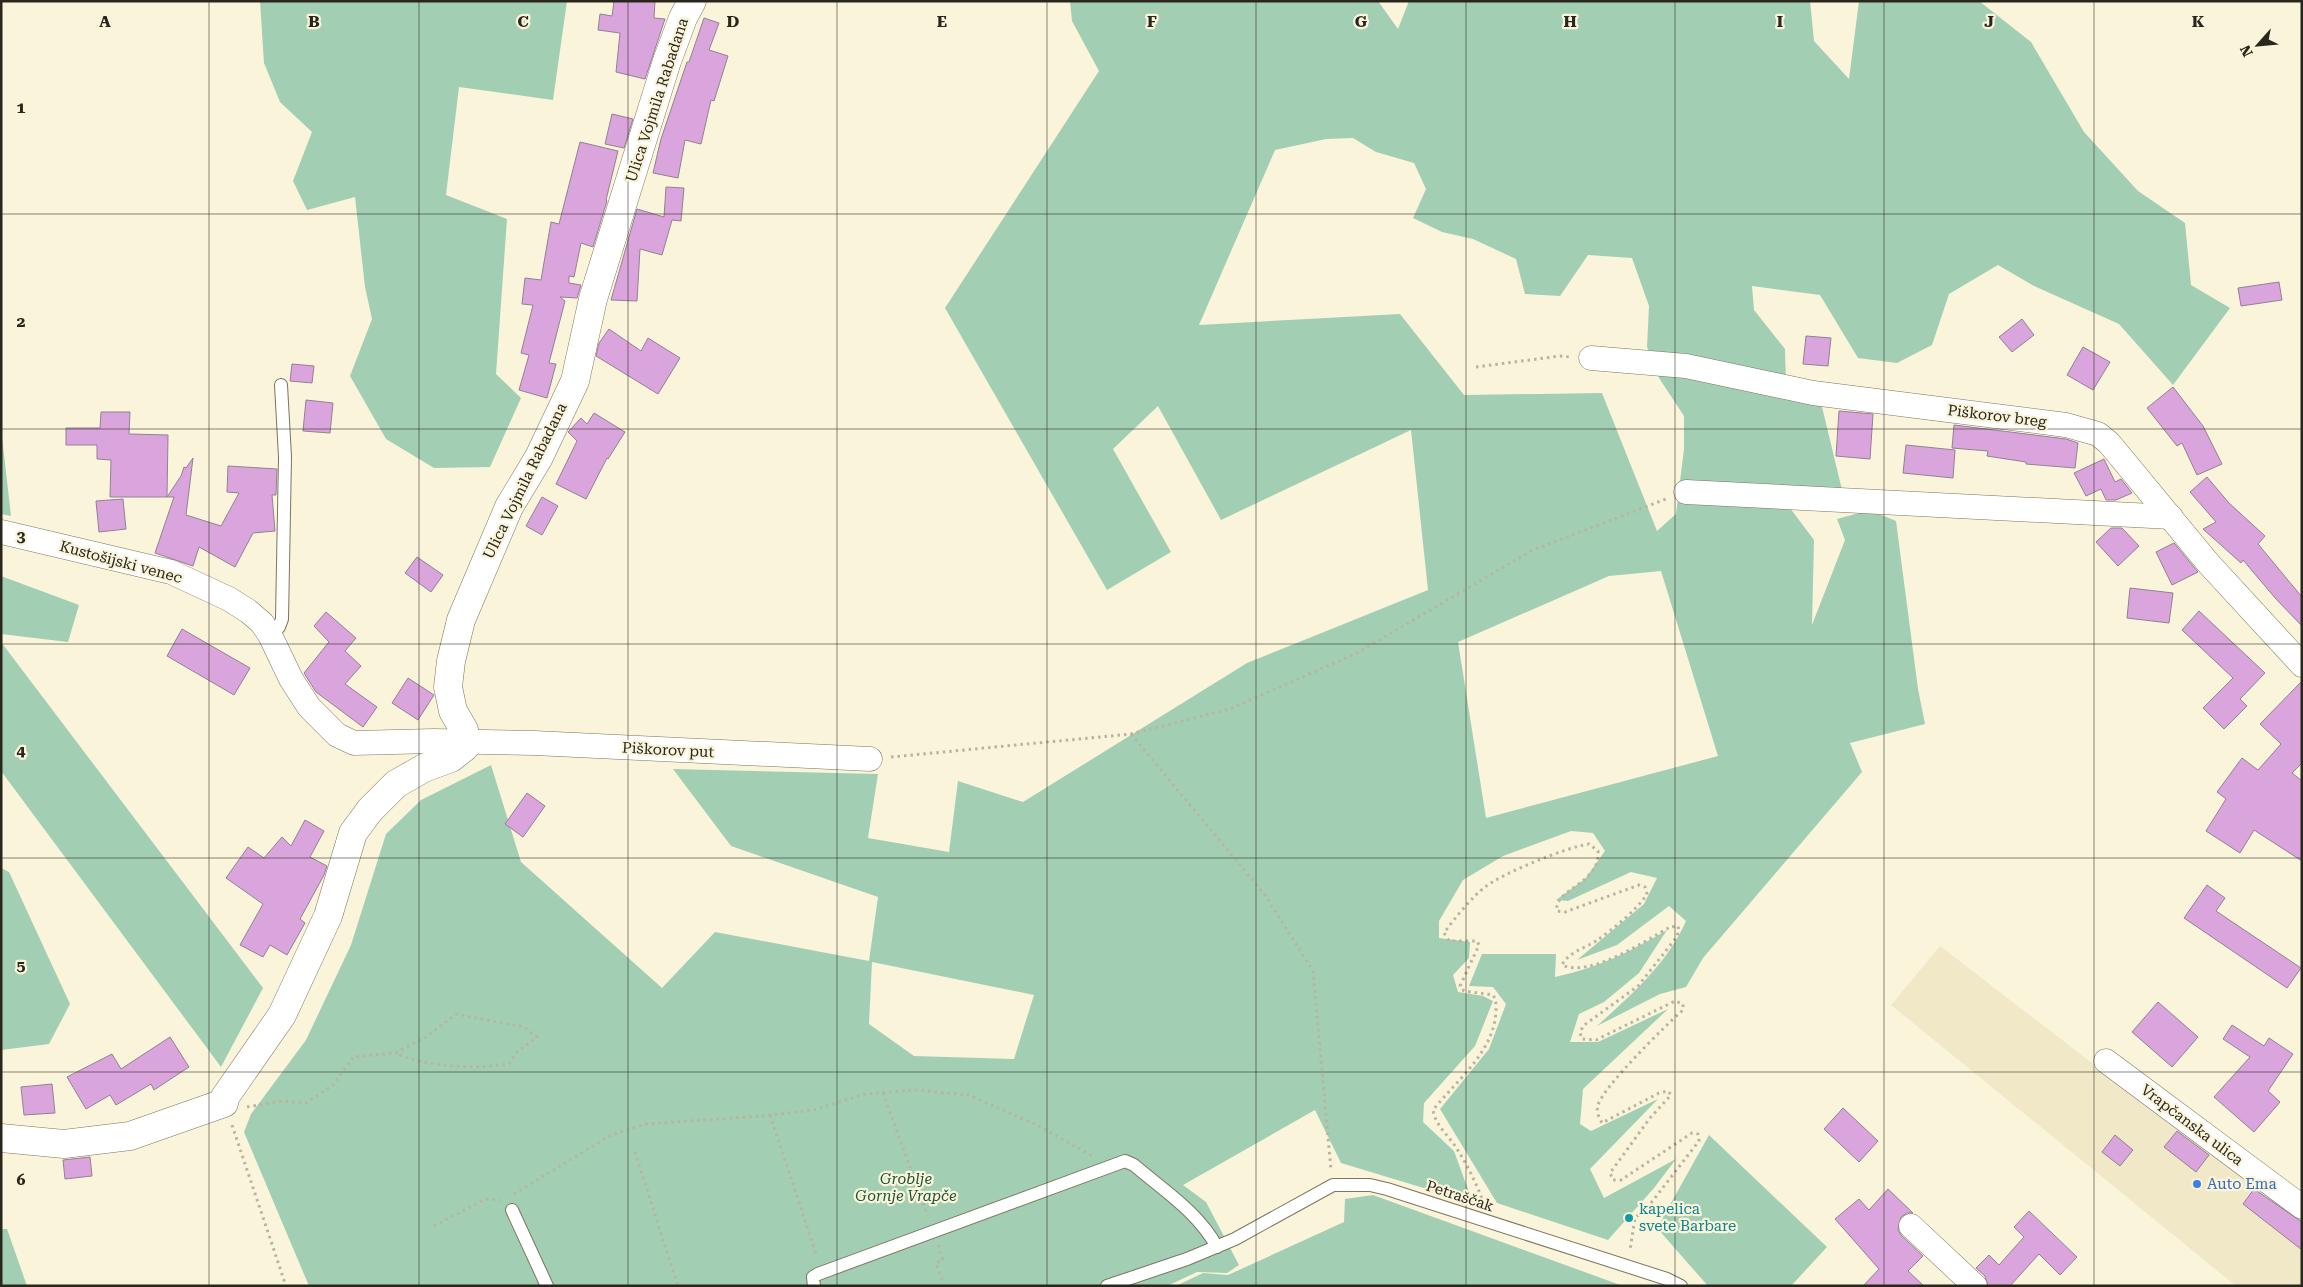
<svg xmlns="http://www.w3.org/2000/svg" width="2303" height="1287" viewBox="0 0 2303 1287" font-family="'Roboto Serif',serif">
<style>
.built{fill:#f1e8c8}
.green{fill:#a2cfb3;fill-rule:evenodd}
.building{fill:#daa5dc;stroke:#928193}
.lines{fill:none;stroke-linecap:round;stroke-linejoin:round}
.lane-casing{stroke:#7c755f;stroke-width:14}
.street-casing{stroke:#7c755f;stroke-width:25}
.secondary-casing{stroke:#7c755f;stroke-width:29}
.path{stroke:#b9b4a0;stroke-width:3;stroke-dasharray:2.5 4;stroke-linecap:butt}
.lane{stroke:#fff;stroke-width:12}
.street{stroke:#fff;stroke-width:24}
.secondary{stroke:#fff;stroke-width:28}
.grid{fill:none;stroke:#29261d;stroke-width:1;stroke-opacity:0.55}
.shop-dot{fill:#3f7fe0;stroke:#faf4db;stroke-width:2}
.culture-dot{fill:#0f9aa8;stroke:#faf4db;stroke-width:2}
.labels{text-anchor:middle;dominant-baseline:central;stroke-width:4.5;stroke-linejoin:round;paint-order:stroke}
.street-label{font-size:15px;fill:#29261d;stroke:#faf4db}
.park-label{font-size:15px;font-style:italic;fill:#1b5236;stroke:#faf4db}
.shop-label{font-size:15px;fill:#366cbe;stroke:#faf4db;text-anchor:start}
.culture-label{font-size:15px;fill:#0d838f;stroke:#faf4db;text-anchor:start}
.grid-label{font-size:16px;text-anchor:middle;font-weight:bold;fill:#29261d;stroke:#faf4db;stroke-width:4.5;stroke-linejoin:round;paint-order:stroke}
</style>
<rect width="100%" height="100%" fill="#faf4db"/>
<path class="built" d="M1940,946l270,208 46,33 46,35v64h-66l-345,-281z"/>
<g class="green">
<path d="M260,1h307l-14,99 -94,-13 -13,108 61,24 -11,155 25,24 -31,69 -56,1 -48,-29 -36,-63 22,-57 -7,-32 -10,-90 -48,13 -14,-29 19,-49 -32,-30 -16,-39z"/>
<path d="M1070,1h308l20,28 11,-28h401l4,40 35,38 10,-78h120l52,41 53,90 54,59 47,32 6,62 39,23 -57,77 -54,-61 -85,-38 -36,-21 -49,29 -17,51 -35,18 -39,-5 -38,-63 -68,-9 2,24 31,39 1,36 31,1 25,104 -52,18 24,32 -2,85 33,-85 -8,-21 33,-9 26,11 22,168 7,35 -75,19 12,29 -159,186 -17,29 -26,7 -63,32c34,-31 70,-62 89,-105l-17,-15 -52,39 -40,15 67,-56 13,-26 -26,-6 -63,29 -12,-1 29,-21 20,-28 -12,-18 -22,-2 -68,25 -40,24 -24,41v17l31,4 -1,16 -16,17 5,17 25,4 10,5 -18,45 -51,57 -1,19 31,29 19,52 -132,-40 -26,-53 -132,75 23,17 33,63 -12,8 -30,-1 -30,14h-858l-65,-154 7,-18 55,-74 45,-95 35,-111 35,-34 70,-35 30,97 141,126 53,-56 154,29 9,-64 -147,-51 -58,-77 205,5 -10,64 81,14 9,-71 65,21 224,-139 181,-73 -17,-160 -190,90 -63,-114 -45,43 58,103 -64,38 -162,-282 154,-237 -27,-50zM1353,138l23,14 38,11 12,26 -13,29 29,14 31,7 43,20 9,35 35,2 28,-41 44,3 17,48 -2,41 12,31 25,38v33l-8,65 -19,17 -55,-138 -138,2 -64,-81 -201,11 76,-175 51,-11zM1661,571l57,185 -232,62 -28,-176 151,-66zM872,962l162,33 -20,64 -100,-3 -45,-32z"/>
<path d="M1,428l10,88 -10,-2z"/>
<path d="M1,576l78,29 -11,37 -67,-8z"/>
<path d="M1,642l262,346 -42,79 -220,-296z"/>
<path d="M1,868l8,4 61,132 -21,40 -48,6z"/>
<path d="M1667,930l-28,43 -35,29 -25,12 -9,28h28l70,-33 -85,80 -3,35 11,7 67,-32 -68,70 14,29 72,-39 -22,29 -46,52 -111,-37 -57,-94 49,-60 17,-45 -13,-17 -24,-1 13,-32h74l-1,23c42,-9 75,-25 112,-47z"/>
<path d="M1709,1135l118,112 -36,39h-83l-51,-58z"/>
<path d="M1373,1195l250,91h-447l27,-13 25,2 116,-53 1,-23z"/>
<path d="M1,1229h6l20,57h-26z"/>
</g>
<g class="building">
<path d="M614,1h41l-1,17 11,1 -20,60 -29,-7 4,-39 -22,-3 2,-16 12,2z"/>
<path d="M704,18l15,5 -10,27 19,6 -14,45 -3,-1 -10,44 -16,-4 -7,38 -25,-5 8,-34 26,-77h2z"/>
<path d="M612,114l21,5 -9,29 -19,-4z"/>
<path d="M580,142l38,9 -12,49 1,1 -14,46 -12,-4 -7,34 -5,-1v7l12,2 -4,13 -17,-1 5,4 -16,62 7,1 -9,34 -28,-8 10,-35 -8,-2 12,-48 -11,-1 3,-26 16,2 10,-58 8,2z"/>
<path d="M666,187l18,1 -3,33 -9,-1 -10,35 -22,-6 -3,52 -26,-1 26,-91 27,8z"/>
<path d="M2279,282l3,18 -41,6 -3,-18z"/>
<path d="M2022,319l12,16 -22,17 -13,-15z"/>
<path d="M609,329l32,22 7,-13 32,20 -22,36 -62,-38 3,-13z"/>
<path d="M1806,336l25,2 -3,28 -25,-2z"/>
<path d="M2083,347l27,15 -17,28 -26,-15z"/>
<path d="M292,364l22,2 -2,17 -22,-2z"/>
<path d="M2173,387l30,39 19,38 -25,11 -15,-32 -5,3 -30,-38z"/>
<path d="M306,400l27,3 -3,30 -27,-2z"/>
<path d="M1839,411l34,3 -3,45 -34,-3z"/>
<path d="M101,412h29l-1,22 39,1 -1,62 14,-21 3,-9 2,1 7,-10 -7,57 35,11 18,-33 -12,-1 1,-26 49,3 -1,26h-4l3,36 -22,2 -18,34 -36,-20 -6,19 -38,-13 19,-56h-64l1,-37 -14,-1v-14h-31v-17h34z"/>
<path d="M594,413l31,19 -17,27 -1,-1 -21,41 -30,-15 21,-43 -9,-9 13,-14 6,6z"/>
<path d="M1954,425l112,14 12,4 -3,25 -49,-4v-2l-39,-6 1,-5 -36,-3z"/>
<path d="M1906,445l49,5 -2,28 -50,-5z"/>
<path d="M2104,459l11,23 6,-3 11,14 -16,7h-10l-5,-11 -15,7 -12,-23z"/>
<path d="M2207,477l22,26 36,33 -7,8 44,53v29l-26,-27 -33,-39 -2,3 -38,-34 13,-7 -26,-30z"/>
<path d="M542,497l16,9 -16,29 -16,-9z"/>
<path d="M123,499l3,30 -27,3 -3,-31z"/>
<path d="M2111,528h11l17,18 -21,20 -22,-24z"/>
<path d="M2174,543l24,29 -26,13 -16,-33z"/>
<path d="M417,557l26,18 -12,17 -26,-19z"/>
<path d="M2130,588l43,5 -4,30 -42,-5z"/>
<path d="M2199,611l66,62 -25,26 7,7 -23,23 -21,-21 30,-30 -51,-48z"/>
<path d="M326,612l30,26 -11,13 16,15 -16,18 32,23 -14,20 -47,-35 -12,-19 25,-31 -15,-16z"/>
<path d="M182,629l68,39 -16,27 -67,-39z"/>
<path d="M408,678l26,17 -16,25 -26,-17z"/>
<path d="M2302,681v82l-10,10 10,8v80l-48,-31 -14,23 -34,-22 20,-32 -9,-7 25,-34 16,12 23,-26 -21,-20z"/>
<path d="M527,793l18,13 -22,31 -18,-13z"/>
<path d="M305,820l19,11 -14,26 17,9 -3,9 -24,44 5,4 -18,32 -17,-10 -7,12 -23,-12 23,-41 -37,-26 22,-31 16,11 18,-21 9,9z"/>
<path d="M2207,885l18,13 -9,13 85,57 -14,20 -103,-70z"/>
<path d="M2158,1002l40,35 -26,30 -40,-35z"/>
<path d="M2232,1025l32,21 5,-8 24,16 -25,37 12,11 -26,30 -40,-35 36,-40 -27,-18z"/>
<path d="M170,1037l19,30 -35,23 -3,-6 -35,21 -6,-10 -24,14 -19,-32 45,-23 9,15z"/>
<path d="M52,1084l3,29 -31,2 -3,-28z"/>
<path d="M1843,1108l35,33 -19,21 -35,-33z"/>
<path d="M2177,1131l32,24 -13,17 -32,-25z"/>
<path d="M2115,1135l18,15 -13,16 -18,-14z"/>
<path d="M90,1157l2,19 -27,3 -2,-19z"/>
<path d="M1888,1189l25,24h-6l-6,4 -3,13 4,6 21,20 -15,15 16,15h-61l16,-17 -44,-50 24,-20 10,11z"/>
<path d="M2254,1189l48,33v28l-59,-46z"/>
<path d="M2029,1211l48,46 -17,18 -21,-21 -29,32h-22l-3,-10 -9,-8 13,-13 10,10 25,-28 -10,-10z"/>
</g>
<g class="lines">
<defs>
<g id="lane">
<path d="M270,635l9,-8 3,-8 3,-162 -4,-72"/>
<path d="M512,1210l35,76"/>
<path d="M814,1286l-1,-9 5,-3 307,-113 9,4c29,25 64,47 83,82"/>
<path d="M1107,1286l80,-27 48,-20 98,-54h37l17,4 280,90 14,7"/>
</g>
<g id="street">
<path d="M1591,358l95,8 127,27 253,32 32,9 11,9 100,121 93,101"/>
<path d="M1686,492l485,25"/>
<path d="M1,532l170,40 58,27 19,12 14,12 8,12 21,44 18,28 28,28 17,8 80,-2 100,2 336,16"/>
<path d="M2106,1061l196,146"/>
<path d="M1911,1226l64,60"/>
</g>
<path id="secondary" d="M1,1138l63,6 66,-8 94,-33 1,-6 57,-82 46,-99 25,-83 17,-23 26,-26 28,-16 27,-10 14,-11 1,-5 -2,-12 -11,-19 -5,-24 3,-26 10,-41 48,-113 30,-50 36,-76 18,-82 74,-238 16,-43 9,-17"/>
</defs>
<use href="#lane" class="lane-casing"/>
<use href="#street" class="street-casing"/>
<use href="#secondary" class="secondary-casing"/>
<g class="path">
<path d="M1476,367l84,-11 10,1"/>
<path d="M1131,734l134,161 48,76 18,199"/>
<path d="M891,757l240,-23 99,-25 127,-56 174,-102 135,-52"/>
<path d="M883,1093l45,123"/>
<path d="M247,1107l36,-6 23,2 27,-18 20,-28 42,-4 31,-16 30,-23 68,13 13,10 -20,15 -7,11c-31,8 -87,3 -115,-10"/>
<path d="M770,1115l47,142"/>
<path d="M232,1125l54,161"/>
<path d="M635,1152l43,134"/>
<path d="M514,1194l97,-59 35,-11 117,-8 50,-6 52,-16 50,-4 54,5 68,30 55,31"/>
<path d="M1484,1204c-7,-19 -16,-38 -27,-55 -8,-13 -22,-24 -24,-39 24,-30 62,-59 63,-100 0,-6 0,-10 -3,-15l-29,-4 -4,-5 19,-41 -2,-4h-28l-5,-8c10,-14 28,-36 41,-46 18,-14 82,-40 104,-43l9,7c3,33 -45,38 -41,60l8,1 74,-27 6,2 2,7c-10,16 -35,36 -51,47 -13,8 -27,11 -34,24 28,13 83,-24 108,-38l8,-1 1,5 -3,7 -38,48 -55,40 -3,7 2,6 14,1 79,-39 8,3v6c-16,14 -80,77 -85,95 -2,6 1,13 4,18l57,-30 9,-2 3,4 -21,23 -40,55 3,7h8l71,-47 6,1 1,7 -48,62 -16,15 -5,32"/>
<path d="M434,1226l52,-27 14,1"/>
<path d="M938,1245l5,15 -7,3 8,23"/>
</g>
<use href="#lane" class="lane"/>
<use href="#street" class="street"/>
<use href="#secondary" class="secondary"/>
</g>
<path class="grid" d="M209,1v1285M419,1v1285M628,1v1285M837,1v1285M1047,1v1285M1256,1v1285M1466,1v1285M1675,1v1285M1884,1v1285M2094,1v1285M1,214h2301M1,429h2301M1,644h2301M1,858h2301M1,1072h2301"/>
<circle class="shop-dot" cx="2197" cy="1184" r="5"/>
<circle class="culture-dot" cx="1629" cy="1218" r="5"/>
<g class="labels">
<g class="street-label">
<text transform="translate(657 100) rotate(-72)">Ulica Vojmila Rabadana</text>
<text transform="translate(1997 416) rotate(7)">Piškorov breg</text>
<text transform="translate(525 481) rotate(-64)">Ulica Vojmila Rabadana</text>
<text transform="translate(121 562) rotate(15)">Kustošijski venec</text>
<text transform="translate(668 750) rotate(3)">Piškorov put</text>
<text transform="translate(2192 1125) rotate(37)">Vrapčanska ulica</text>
<text transform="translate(1460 1196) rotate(18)">Petraščak</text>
</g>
<g class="park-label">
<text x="906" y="1179">Groblje<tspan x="906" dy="17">Gornje Vrapče</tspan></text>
</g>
<g class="shop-label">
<text x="2207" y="1184">Auto Ema</text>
</g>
<g class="culture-label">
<text x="1639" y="1209">kapelica<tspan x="1639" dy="17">svete Barbare</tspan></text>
</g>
</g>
<g class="grid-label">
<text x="105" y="27">A</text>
<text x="314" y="27">B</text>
<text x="523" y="27">C</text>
<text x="733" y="27">D</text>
<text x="942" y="27">E</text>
<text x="1152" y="27">F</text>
<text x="1361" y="27">G</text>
<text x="1570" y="27">H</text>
<text x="1780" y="27">I</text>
<text x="1989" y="27">J</text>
<text x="2198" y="27">K</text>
<text x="21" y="113">1</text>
<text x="21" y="327">2</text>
<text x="21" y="542">3</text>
<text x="21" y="756">4</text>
<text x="21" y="971">5</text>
<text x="21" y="1185">6</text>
</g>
<rect width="2303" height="1287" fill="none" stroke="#29261d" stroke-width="5"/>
<g transform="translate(2258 45) rotate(243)" stroke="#faf4db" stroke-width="4" paint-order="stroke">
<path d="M0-4L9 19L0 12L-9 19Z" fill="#29261d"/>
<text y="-8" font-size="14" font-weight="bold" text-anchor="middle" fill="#29261d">N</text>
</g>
</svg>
